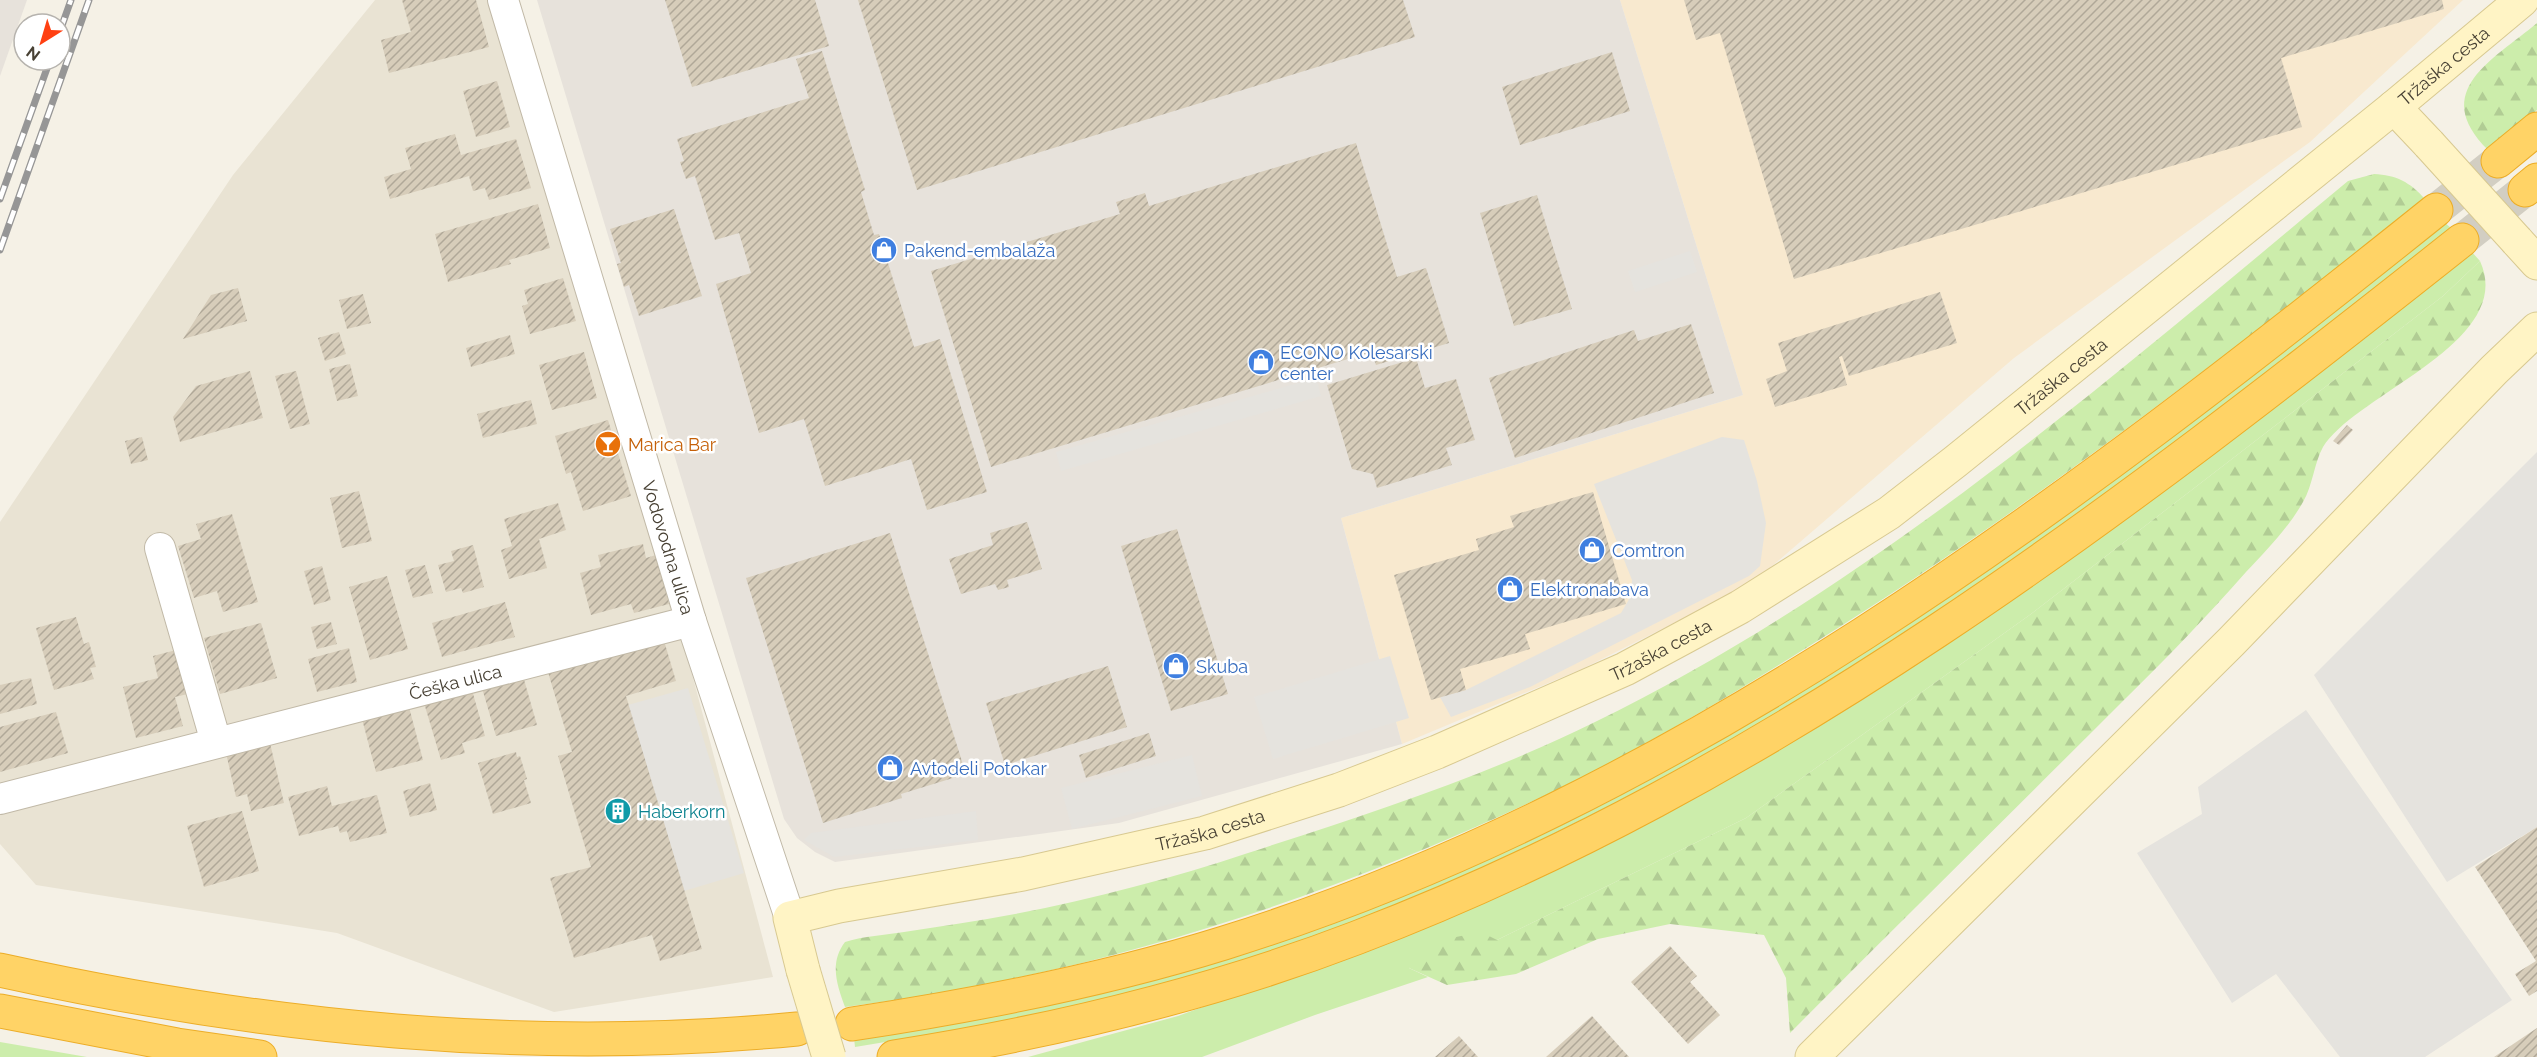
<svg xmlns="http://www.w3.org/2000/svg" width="2537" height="1057" viewBox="0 0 2537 1057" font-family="Raleway,sans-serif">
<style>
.residential{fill:#e9e3d3}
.commercial{fill:#f8e9cf}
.industrial{fill:#e7e2db}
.grass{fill:#ccedab}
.forest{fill:url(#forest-firs)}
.parking{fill:#e5e3de}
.building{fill:url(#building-hatch)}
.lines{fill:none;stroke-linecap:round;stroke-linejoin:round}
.highway-tunnel{stroke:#d2cec2;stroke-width:33;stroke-dasharray:33 16;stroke-linecap:butt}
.street-casing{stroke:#c1b9a7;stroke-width:32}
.secondary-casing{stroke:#d8c991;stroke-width:35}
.highway-casing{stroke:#ecad28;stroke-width:35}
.street{stroke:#fff;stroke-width:30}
.secondary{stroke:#fff4c5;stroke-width:33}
.highway{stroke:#ffd366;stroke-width:33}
.rail-casing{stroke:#969696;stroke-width:7}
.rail{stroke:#fff;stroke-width:4.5;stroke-dasharray:14;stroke-linecap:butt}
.secondary-bridge-casing{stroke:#d8c991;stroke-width:35;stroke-linecap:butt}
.secondary-bridge{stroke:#fff4c5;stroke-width:33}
.labels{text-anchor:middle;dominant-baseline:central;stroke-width:5;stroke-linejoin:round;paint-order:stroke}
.street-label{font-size:18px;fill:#484134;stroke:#fff}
.shop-label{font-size:18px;fill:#366cbe;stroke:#fff;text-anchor:start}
.food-label{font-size:18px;fill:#c56008;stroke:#fff;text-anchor:start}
.culture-label{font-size:18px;fill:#0d838f;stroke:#fff;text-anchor:start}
</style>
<defs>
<pattern id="forest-firs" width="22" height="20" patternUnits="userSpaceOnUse" patternTransform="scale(1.5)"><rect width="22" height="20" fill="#ccedab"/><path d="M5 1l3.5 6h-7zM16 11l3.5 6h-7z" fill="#b1cc94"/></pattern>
<pattern id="building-hatch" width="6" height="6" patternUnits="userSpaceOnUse" patternTransform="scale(1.5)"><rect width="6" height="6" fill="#d7cdba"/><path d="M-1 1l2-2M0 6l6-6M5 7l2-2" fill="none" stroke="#b0a898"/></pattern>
</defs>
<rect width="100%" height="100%" fill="#f5f1e6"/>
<path class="residential" d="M375,0h114l177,577 107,400 -219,35 -217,-79 -301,-48 -36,-41v-322l233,-347z"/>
<path class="commercial" d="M1620,0h843l-153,142 -296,216 -264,227 -168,84 -180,75 -61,-226 402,-123z"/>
<g class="industrial">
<path d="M0,0h27l-27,76z"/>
<path d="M537,0h1083l123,395 -402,123 61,226 -283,79 -284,39 -20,-10 -18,-14 -13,-19z"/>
</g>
<g class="grass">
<path d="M2444,222l7,6c-356,285 -727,563 -1160,717 -141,50 -289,78 -436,102l-1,-9 90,-13 620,-205z"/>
<path d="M2470,250l10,11 -37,35 -412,318 -285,204 -249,122 -88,28 19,9 -113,38 -113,42h-174l150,-41 286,-104 127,-61 102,-53 105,-60 102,-63 151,-108z"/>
<path d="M0,1042l87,15h-87z"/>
</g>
<g class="forest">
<path d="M2537,23v87l-49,40c-59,-59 5,-90 49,-127z"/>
<path d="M2374,174c22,1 36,8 51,25 -199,157 -399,312 -614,446 -89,56 -181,111 -276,155 -222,104 -447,176 -690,207 -8,-22 -16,-44 0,-65 19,-6 40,-7 59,-10 37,-6 74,-11 111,-18 78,-15 158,-36 233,-61 117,-38 236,-76 347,-131 280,-137 515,-343 753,-541z"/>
<path d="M2480,261c37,81 -123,132 -157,186 -9,16 -10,38 -20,55 -14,25 -37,49 -57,70 -39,44 -79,86 -121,127 -111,111 -224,222 -335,334l-4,-55 -22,-43 -94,-11 -72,15 -82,35 -69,11 -38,-17 22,-26 50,-10 16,8 249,-122 285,-204 412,-318z"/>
</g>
<g class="parking">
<path d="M1690,251l7,21 -62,20 -7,-21z"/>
<path d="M1316,378l5,18 -260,75 -5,-19z"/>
<path d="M1722,437l22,3 13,41 9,42 -6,43 -11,10 -219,111 -79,30 -11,-20 26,-7 155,-77 10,-17 1,-16 -38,-96z"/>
<path d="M2537,452v375l-90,55 -133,-207z"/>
<path d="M1390,656l19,62 -136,41 -19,-62z"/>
<path d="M688,688l56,185 -60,18 -56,-186z"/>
<path d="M2306,710l206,290 -87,57h-85l-64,-83 -44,29 -95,-150 65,-39 -4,-27z"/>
<path d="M1192,755l10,41 -130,33 -11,-41z"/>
<path d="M976,811l2,29 -144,17 -30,-17 7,-7z"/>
</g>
<g class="building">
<path d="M402,0h74l13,47 -100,26 -8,-33 30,-8z"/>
<path d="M665,0h150l14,46 -137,41z"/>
<path d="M858,0h545l12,37 -498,153z"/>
<path d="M1684,0h758l2,9 -163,49 21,69 -508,152 -74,-246 -24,7z"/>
<path d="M822,51l43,139 -4,2 13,43 5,-1 35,113 26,-8 47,153 -60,18 -16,-51 -86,27 -21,-67 -45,14 -43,-149 35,-11 -12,-40 -24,7 -20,-64 -9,3 -6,-17 4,-1 -7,-22 132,-41 -13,-39z"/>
<path d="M1612,52l18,59 -110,34 -18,-58z"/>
<path d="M497,81l13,46 -34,10 -13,-46z"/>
<path d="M455,134l6,21 55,-16 15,49 -42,12 -4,-12 -12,3 -4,-15 -79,23 -6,-22 27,-8 -6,-21z"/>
<path d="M1356,143l41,134 29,-9 23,75 -73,22 -5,-13 -380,115 -60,-196 189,-57 -4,-12 29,-9 4,13z"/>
<path d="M1537,195l35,114 -58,17 -34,-113z"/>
<path d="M538,204l12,44 -41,12 2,4 -63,18 -13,-48z"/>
<path d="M674,209l28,87 -63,20 -10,-31 -5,2 -7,-23 4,-1 -11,-34z"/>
<path d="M563,278l13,43 -46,13 -8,-28 6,-2 -4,-14z"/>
<path d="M238,288l9,33 -64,18 28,-44z"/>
<path d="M1940,292l17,51 -108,33 -7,-20 -3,1 8,28 -72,22 -9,-28 21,-8 -9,-28z"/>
<path d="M363,294l8,29 -24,6 -8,-29z"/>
<path d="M1691,324l23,69 -199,65 -26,-80 145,-48 4,11z"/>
<path d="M339,332l7,22 -21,7 -7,-23z"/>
<path d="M510,335l5,19 -44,13 -5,-19z"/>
<path d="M584,352l13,46 -45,12 -13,-45z"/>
<path d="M1416,358l9,30 31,-9 19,61 -29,8 6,17 -75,23 -4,-14 -21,-5 -25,-84z"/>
<path d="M350,364l8,32 -21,5 -8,-32z"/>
<path d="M250,371l13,47 -83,24 -7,-25 23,-31z"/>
<path d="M296,371l14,53 -20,5 -15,-53z"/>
<path d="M531,400l6,24 -54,14 -6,-24z"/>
<path d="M608,420l23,76 -48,15 -12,-39 -5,2 -11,-38z"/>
<path d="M2347,425l6,5 -14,15 -6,-4z"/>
<path d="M142,437l6,23 -17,4 -6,-23z"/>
<path d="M359,491l13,50 -30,7 -12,-50z"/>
<path d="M1593,492l33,112 -101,30 5,15 -70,20 6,21 -35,10 -37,-125 85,-25 -3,-11 38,-12 -4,-11z"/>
<path d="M558,503l8,27 -27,9 8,29 -38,11 -8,-29 11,-4 -8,-27z"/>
<path d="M232,514l26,88 -35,10 -6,-21 -23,7 -16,-52 23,-7 -5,-15z"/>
<path d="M1027,522l15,47 -35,11 2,7 -11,3 -3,-6 -34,10 -12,-35 44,-14 -3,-12z"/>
<path d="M1177,529l51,165 -57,17 -50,-165z"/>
<path d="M890,533l76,241 -65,20 1,4 -79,25 -77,-245z"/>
<path d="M643,544l3,14 10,-3 13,49 -35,9 -3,-9 -40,11 -11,-42 21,-6 -3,-12z"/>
<path d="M473,545l11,42 -21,6 -2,-5 -15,4 -8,-27 16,-4 -3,-10z"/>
<path d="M425,565l8,28 -20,5 -8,-28z"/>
<path d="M322,566l9,34 -17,5 -10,-34z"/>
<path d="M387,576l21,73 -38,11 -21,-73z"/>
<path d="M505,602l10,35 -73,20 -10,-34z"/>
<path d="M76,617l8,27 5,-2 7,25 -6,1 4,11 -40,11 -18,-62z"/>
<path d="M331,622l6,22 -20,5 -6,-22z"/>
<path d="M261,623l16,55 -57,16 -16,-56z"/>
<path d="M662,634l14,47 -50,15 76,253 -42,12 -8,-26 -78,23 -24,-80 41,-11 -33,-111 14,-4 -25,-83z"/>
<path d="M349,648l8,34 -40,10 -9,-33z"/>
<path d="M180,649l12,44 -17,4 8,29 -47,12 -13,-51 35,-9 -5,-22z"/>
<path d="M1108,666l19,61 -122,38 -19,-62z"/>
<path d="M523,676l14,49 -41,11 -14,-48z"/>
<path d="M31,678l6,26 -37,10v-29z"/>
<path d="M472,690l13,46 -23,7 3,10 -24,7 -17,-57z"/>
<path d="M409,707l14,53 -47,12 -14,-53z"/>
<path d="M56,712l12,41 -68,19v-45z"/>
<path d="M1149,733l7,23 -70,22 -7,-23z"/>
<path d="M270,743l14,60 -33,8 -4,-17 -11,3 -10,-44z"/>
<path d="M516,752l1,5 3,-1 7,23 -3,1 7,23 -38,11 -15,-51z"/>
<path d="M430,783l7,27 -27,7 -7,-26z"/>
<path d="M327,786l5,20 45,-11 10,38 -37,9 -3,-11 -7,2 -2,-7 -39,10 -11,-39z"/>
<path d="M242,811l17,60 -55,16 -17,-61z"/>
<path d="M2537,827v164l-8,5 -14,-22 21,-13 -61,-94z"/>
<path d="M1670,946l27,30 -7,6 30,33 -32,29 -57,-62z"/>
<path d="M1592,1016l37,41h-83z"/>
<path d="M2537,1028v29h-43z"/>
<path d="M1459,1036l19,21h-43z"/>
</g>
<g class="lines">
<g class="highway-tunnel">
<path d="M2436,210l62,-49"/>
<path d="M2462,240l63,-50"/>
</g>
<defs>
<g id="street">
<path id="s1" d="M503,0l188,621 99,297"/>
<path d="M160,548l56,194"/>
<path id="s2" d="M0,799l691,-178"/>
</g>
<g id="secondary">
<path d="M2394,107l35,37"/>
<path d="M2517,241l20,22"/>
<path id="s3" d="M803,970l-13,-52 49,-12 184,-32 182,-41 134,-43 98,-38 188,-83 115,-62 149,-94 67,-52 438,-354 128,-107"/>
<path d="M1812,1057l419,-415 263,-272 43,-41"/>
</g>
<g id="highway">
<path d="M2498,161l39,-32"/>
<path d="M2525,190l12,-10"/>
<path d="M0,970c264,58 526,85 797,59"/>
<path d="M0,1011l177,34 83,12"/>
<path d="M852,1024c126,-19 250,-43 372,-81 456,-142 844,-438 1212,-733"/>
<path d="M894,1057c158,-25 313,-62 462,-119 413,-157 763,-426 1106,-698"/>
</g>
</defs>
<use href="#street" class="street-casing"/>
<use href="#secondary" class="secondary-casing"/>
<use href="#highway" class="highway-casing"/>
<use href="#street" class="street"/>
<use href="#secondary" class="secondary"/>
<use href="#highway" class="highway"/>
<defs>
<g id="rail">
<path d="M60,31l11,-31"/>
<path d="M0,199l50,-139"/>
<path d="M0,250l89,-250"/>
</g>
</defs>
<use href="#rail" class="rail-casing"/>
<use href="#rail" class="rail"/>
<defs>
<g id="secondary-bridge">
<path d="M2429,144l88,97"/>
<path d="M803,970l26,87"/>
</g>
</defs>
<use href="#secondary-bridge" class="secondary-bridge-casing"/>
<use href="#secondary-bridge" class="secondary-bridge"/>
</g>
<defs>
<symbol id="shop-disc" viewBox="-11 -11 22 22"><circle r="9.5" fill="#3f7fe0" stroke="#fff"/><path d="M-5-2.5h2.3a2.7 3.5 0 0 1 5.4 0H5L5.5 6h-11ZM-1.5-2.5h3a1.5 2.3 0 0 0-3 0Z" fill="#fff"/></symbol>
<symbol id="bar-disc" viewBox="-11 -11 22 22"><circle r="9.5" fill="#e8710a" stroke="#fff"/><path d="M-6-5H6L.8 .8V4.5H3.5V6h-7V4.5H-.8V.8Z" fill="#fff"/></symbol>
<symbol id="building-disc" viewBox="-11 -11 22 22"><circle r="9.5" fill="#0f9aa8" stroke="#fff"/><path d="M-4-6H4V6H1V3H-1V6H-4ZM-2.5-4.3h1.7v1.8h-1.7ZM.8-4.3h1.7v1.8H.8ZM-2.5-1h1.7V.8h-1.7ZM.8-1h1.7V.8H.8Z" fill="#fff"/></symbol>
</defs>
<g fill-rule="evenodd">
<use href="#shop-disc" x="869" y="235" width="30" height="30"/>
<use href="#shop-disc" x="1246" y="347" width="30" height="30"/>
<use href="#bar-disc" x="593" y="429" width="30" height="30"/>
<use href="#shop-disc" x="1577" y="535" width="30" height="30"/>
<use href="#shop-disc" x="1495" y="574" width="30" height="30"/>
<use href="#shop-disc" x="1161" y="651" width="30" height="30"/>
<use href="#shop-disc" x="875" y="753" width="30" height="30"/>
<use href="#building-disc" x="603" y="796" width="30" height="30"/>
</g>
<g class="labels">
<g class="street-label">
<text stroke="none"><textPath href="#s3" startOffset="1948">Tržaška cesta</textPath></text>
<text stroke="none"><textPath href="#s3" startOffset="1455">Tržaška cesta</textPath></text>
<text stroke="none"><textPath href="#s1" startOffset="572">Vodovodna ulica</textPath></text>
<text stroke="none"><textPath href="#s3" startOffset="969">Tržaška cesta</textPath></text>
<text stroke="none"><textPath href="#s2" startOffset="470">Češka ulica</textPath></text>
<text stroke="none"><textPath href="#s3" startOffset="483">Tržaška cesta</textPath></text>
</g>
<g class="shop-label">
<text x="904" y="250">Pakend-embalaža</text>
<text x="1280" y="352">ECONO Kolesarski<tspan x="1280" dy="21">center</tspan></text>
<text x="1612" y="550">Comtron</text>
<text x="1530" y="589">Elektronabava</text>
<text x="1196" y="666">Skuba</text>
<text x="910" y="768">Avtodeli Potokar</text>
</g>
<g class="food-label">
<text x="628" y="444">Marica Bar</text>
</g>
<g class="culture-label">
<text x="638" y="811">Haberkorn</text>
</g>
</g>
<g transform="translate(42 42) rotate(217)"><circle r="28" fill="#ffffff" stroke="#b6b3ae" stroke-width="1.5"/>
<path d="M0-4.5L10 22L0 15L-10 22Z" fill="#ff4012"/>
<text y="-9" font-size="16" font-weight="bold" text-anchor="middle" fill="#484134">N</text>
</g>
</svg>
